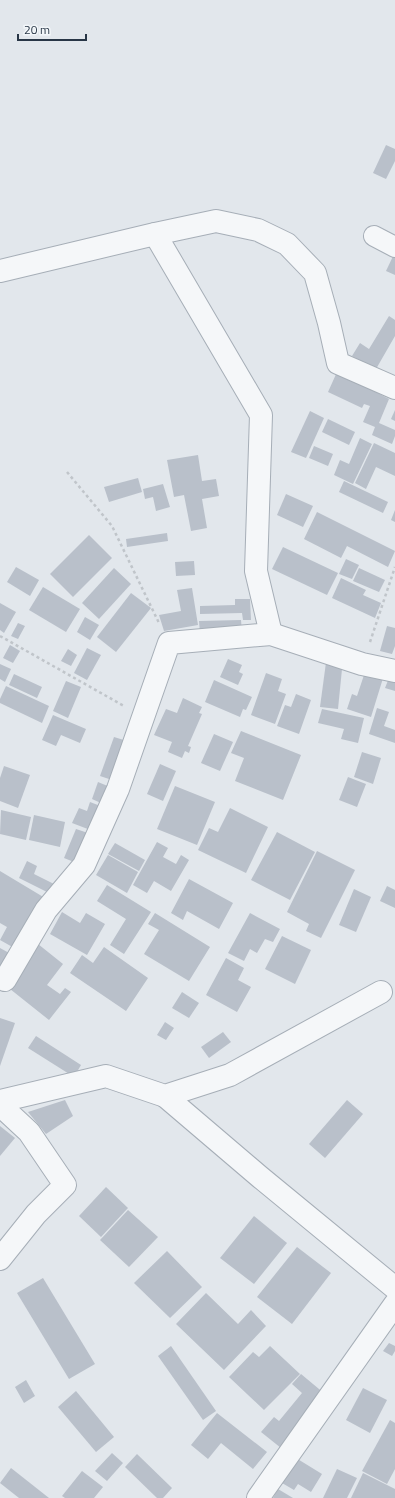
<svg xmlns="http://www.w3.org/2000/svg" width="395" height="1498" viewBox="0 0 395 1498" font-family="'Titillium Web',sans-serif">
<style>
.building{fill:#b9c0ca}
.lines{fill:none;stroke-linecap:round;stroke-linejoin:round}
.pedestrian-casing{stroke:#a6aeb7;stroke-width:22}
.minor-casing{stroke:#a6aeb7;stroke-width:24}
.path{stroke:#c0c5ca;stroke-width:2.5;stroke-dasharray:3 3;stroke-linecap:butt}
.pedestrian{stroke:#f5f7f9;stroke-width:20}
.minor{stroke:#f5f7f9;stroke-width:22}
</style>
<rect width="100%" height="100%" fill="#e2e7ec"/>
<g class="building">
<path d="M386,145l9,4v12l-9,18 -13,-6z"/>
<path d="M395,252v23l-9,-4z"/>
<path d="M389,316l6,4v16l-19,33 -24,-13 8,-13 9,6z"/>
<path d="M337,372l52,27 -10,24 16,7v6l-3,8 -20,-9 3,-8 -12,-5 7,-16 -6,-2 -2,4 -34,-16z"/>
<path d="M395,410v11l-4,-2z"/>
<path d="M310,411l14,7 -18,40 -15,-6z"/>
<path d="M328,419l27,13 -6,13 -27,-13z"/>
<path d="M360,438l12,6 -19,40 -19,-9 6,-15 9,4z"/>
<path d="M374,443l21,10v23l-19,-9 -10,22 -11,-6z"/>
<path d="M314,446l19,8 -5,12 -19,-8z"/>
<path d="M198,455l4,26 14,-2 3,17 -17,3 5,29 -16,3 -7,-36 -10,2 -7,-37z"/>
<path d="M138,478l4,14 -33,10 -5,-15z"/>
<path d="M344,481l44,21 -5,11 -44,-21z"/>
<path d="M163,484l7,23 -14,4 -3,-14 -8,2 -2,-10z"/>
<path d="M286,494l27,12 -10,21 -26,-12z"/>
<path d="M395,510v12l-4,-2z"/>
<path d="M317,512l78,39 -7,16 -41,-21 -6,12 -37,-19z"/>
<path d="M167,533l1,8 -41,6 -1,-8z"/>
<path d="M89,535l23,23 -39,39 -23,-23z"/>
<path d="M283,547l55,26 -11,22 -55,-26z"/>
<path d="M346,559l13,6 -7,14 -13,-5z"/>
<path d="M194,561l1,14 -19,1 -1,-14z"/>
<path d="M16,567l23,13 -9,16 -23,-14z"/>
<path d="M114,568l17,16 -32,35 -17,-16z"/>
<path d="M359,568l26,12 -6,12 -26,-11z"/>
<path d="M341,578l25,12 -3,5 18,8 -6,15 -43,-20z"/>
<path d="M43,587l37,22 -14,23 -37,-22z"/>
<path d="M192,588l6,37 -34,6 -5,-16 22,-4 -4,-21z"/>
<path d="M131,593l20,15 -35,44 -19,-15z"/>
<path d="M235,599h15l1,21h-8l-1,-7 -42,1v-8l35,-1z"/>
<path d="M0,603l16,9 -12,21 -4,-3z"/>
<path d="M85,617l14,8 -9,15 -13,-8z"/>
<path d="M241,620l1,12 -42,1 -1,-12z"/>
<path d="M18,623l7,3 -7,13 -7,-3z"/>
<path d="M387,626l8,2v18l-3,8 -12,-3z"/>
<path d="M10,645l10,6 -7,12 -10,-5z"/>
<path d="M87,648l14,7 -14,25 -13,-7z"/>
<path d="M68,649l9,6 -6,11 -10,-5z"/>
<path d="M327,655l16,4 -5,50 -18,-2z"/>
<path d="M228,659l14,6 -3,7 4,2 -5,11 -18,-8z"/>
<path d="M0,664l11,5 -6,13 -5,-3z"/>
<path d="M366,669l18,6 -13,42 -24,-8 5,-15 5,2z"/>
<path d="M266,673l16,6 -4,12 8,3 -11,30 -24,-9z"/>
<path d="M14,674l28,13 -5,11 -28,-13z"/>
<path d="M389,678l6,2v11l-10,-3z"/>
<path d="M214,680l38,17 -6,13 -3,-1 -3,8 -35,-15z"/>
<path d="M66,681l15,6 -13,31 -15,-7z"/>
<path d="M6,686l43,20 -7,17 -42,-20v-4z"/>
<path d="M296,694l15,6 -12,34 -22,-8 8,-21 6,2z"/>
<path d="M183,698l19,9 -3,6 3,1 -14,32 3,1 -2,6 -4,-2 -3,7 -14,-6 4,-10 -18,-7 12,-26 11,4z"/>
<path d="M377,708l12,4 -5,14 11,4v13l-26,-9z"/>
<path d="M322,709l42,9 -6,25 -17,-4 3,-10 -26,-6z"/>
<path d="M53,715l33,14 -6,14 -19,-8 -5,11 -14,-6z"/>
<path d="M241,731l60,24 -18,45 -48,-19 9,-23 -13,-5z"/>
<path d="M214,734l19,8 -13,29 -19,-8z"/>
<path d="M114,737l13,4 -15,39 -12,-4z"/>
<path d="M362,752l19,6 -8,26 -19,-7z"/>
<path d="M160,764l16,7 -13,30 -16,-7z"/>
<path d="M4,766l26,9 -12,33 -18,-7v-23z"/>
<path d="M348,777l18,7 -9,23 -18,-7z"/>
<path d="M98,782l12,5 -7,17 -11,-5z"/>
<path d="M175,786l40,16 -18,43 -40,-16z"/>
<path d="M90,802l13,5 -10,24 -21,-8 7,-15 8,3z"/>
<path d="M230,808l38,19 -22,46 -48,-23 11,-22 9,4z"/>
<path d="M1,810l30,7 -5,23 -26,-6z"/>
<path d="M34,815l31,7 -5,25 -31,-7z"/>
<path d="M76,829l15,5 -12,30 -15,-6z"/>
<path d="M277,832l38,20 -25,48 -39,-20z"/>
<path d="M157,842l11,6 -5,9 13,7 5,-9 8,5 -18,31 -17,-10 -7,12 -14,-8z"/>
<path d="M115,843l30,17 -6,11 -31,-17z"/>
<path d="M317,851l38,19 -34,68 -15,-7 3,-7 -22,-12z"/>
<path d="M108,855l30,17 -11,21 -31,-18z"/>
<path d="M27,861l10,5 -3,8 20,10 -5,9 -30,-15z"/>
<path d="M0,871l45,27 -29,51 -16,-9 7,-13 -7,-4z"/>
<path d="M189,879l44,24 -14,26 -32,-18 -4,9 -12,-7z"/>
<path d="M107,885l44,27 -27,42 -14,-9 16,-26 -29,-18z"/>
<path d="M387,886l8,4v18l-15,-7z"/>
<path d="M354,889l17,8 -15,35 -17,-7z"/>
<path d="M62,912l18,11 6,-10 19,11 -18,31 -37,-21z"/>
<path d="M155,913l55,34 -21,34 -45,-27 15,-24 -11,-6z"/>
<path d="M250,913l30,16 -7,13 -8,-3 -8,14 -7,-4 -6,12 -16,-8z"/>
<path d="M282,936l29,14 -16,34 -30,-15z"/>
<path d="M38,944l25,20 -16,21 13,9 5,-6 6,4 -22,28 -44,-35z"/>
<path d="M104,947l44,31 -22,33 -56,-38 12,-18 11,8z"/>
<path d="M0,948l11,6 -11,19z"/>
<path d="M226,958l18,10 -6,12 13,7 -14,25 -31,-17z"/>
<path d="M182,992l17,11 -10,15 -17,-10z"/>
<path d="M0,1018l15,5 -15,43z"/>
<path d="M165,1022l9,6 -8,12 -9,-5z"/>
<path d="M223,1032l8,10 -22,16 -8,-11z"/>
<path d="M36,1036l45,29 -7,12 -46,-29z"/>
<path d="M65,1100l8,16 -27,18 -18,-22z"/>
<path d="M347,1100l16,14 -38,44 -16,-14z"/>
<path d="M0,1126l15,12 -15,18z"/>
<path d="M106,1187l22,21 -27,29 -22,-21z"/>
<path d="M128,1210l30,27 -29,30 -29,-27z"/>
<path d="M254,1216l33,27 -33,41 -34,-26z"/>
<path d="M297,1247l34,26 -39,51 -35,-27z"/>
<path d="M167,1251l35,36 -32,31 -36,-35z"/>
<path d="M43,1278l52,86 -26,15 -52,-86z"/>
<path d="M206,1293l32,31 13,-14 15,16 -42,44 -48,-46z"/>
<path d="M389,1343l6,3v5l-3,5 -9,-5z"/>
<path d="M171,1346l45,65 -13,9 -45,-64z"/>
<path d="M270,1346l30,28 -36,36 -35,-33 24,-25 6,5z"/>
<path d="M301,1374l24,20 -44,54 -20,-16 13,-15 5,4 23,-28 -10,-9z"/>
<path d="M26,1380l9,16 -11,7 -9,-16z"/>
<path d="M363,1388l24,12 -17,33 -24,-13z"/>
<path d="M76,1391l38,46 -18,15 -38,-45z"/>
<path d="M217,1413l50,39 -14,17 -32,-26 -13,16 -17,-14z"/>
<path d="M390,1420l5,3v46l-8,15 -25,-13z"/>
<path d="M112,1453l11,10 -16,18 -12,-10z"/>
<path d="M137,1454l35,34 -9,10h-6l-32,-31z"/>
<path d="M296,1458l26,16 -11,18 -13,-8 -4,6 -12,-7z"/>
<path d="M11,1468l38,30h-30l-19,-15z"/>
<path d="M337,1469l20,9 -10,20h-24z"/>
<path d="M82,1471l21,16 -9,11h-29l-3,-2z"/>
<path d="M363,1473l32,16v9h-44z"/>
<path d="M278,1489l15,9h-20z"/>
</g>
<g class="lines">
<defs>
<path id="pedestrian" d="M374,236l21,11"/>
<g id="minor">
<path d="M155,234l106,181 -5,156 15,63"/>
<path d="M0,271l155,-37 61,-13 42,9 29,14 28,29 14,50 9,40 57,25"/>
<path d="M0,978l5,2 41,-70 38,-45 34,-76 51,-146 102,-9 91,30 33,7"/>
<path d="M165,1096l95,81 135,111"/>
<path d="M0,1101l106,-25 59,20 65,-21 151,-83"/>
<path d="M0,1105l29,27 36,53 -29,29 -36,45"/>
<path d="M258,1498l137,-194"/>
</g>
</defs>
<use href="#pedestrian" class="pedestrian-casing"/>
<use href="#minor" class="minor-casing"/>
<g class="path">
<path d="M67,472l45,54 47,97"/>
<path d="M0,636l124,70"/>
<path d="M370,642l25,-75"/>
</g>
<use href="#pedestrian" class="pedestrian"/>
<use href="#minor" class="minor"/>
</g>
<path d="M18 34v6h68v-6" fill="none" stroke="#283646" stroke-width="2"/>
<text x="24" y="34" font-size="12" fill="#283646" stroke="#f2f6f9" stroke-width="3" paint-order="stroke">20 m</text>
</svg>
